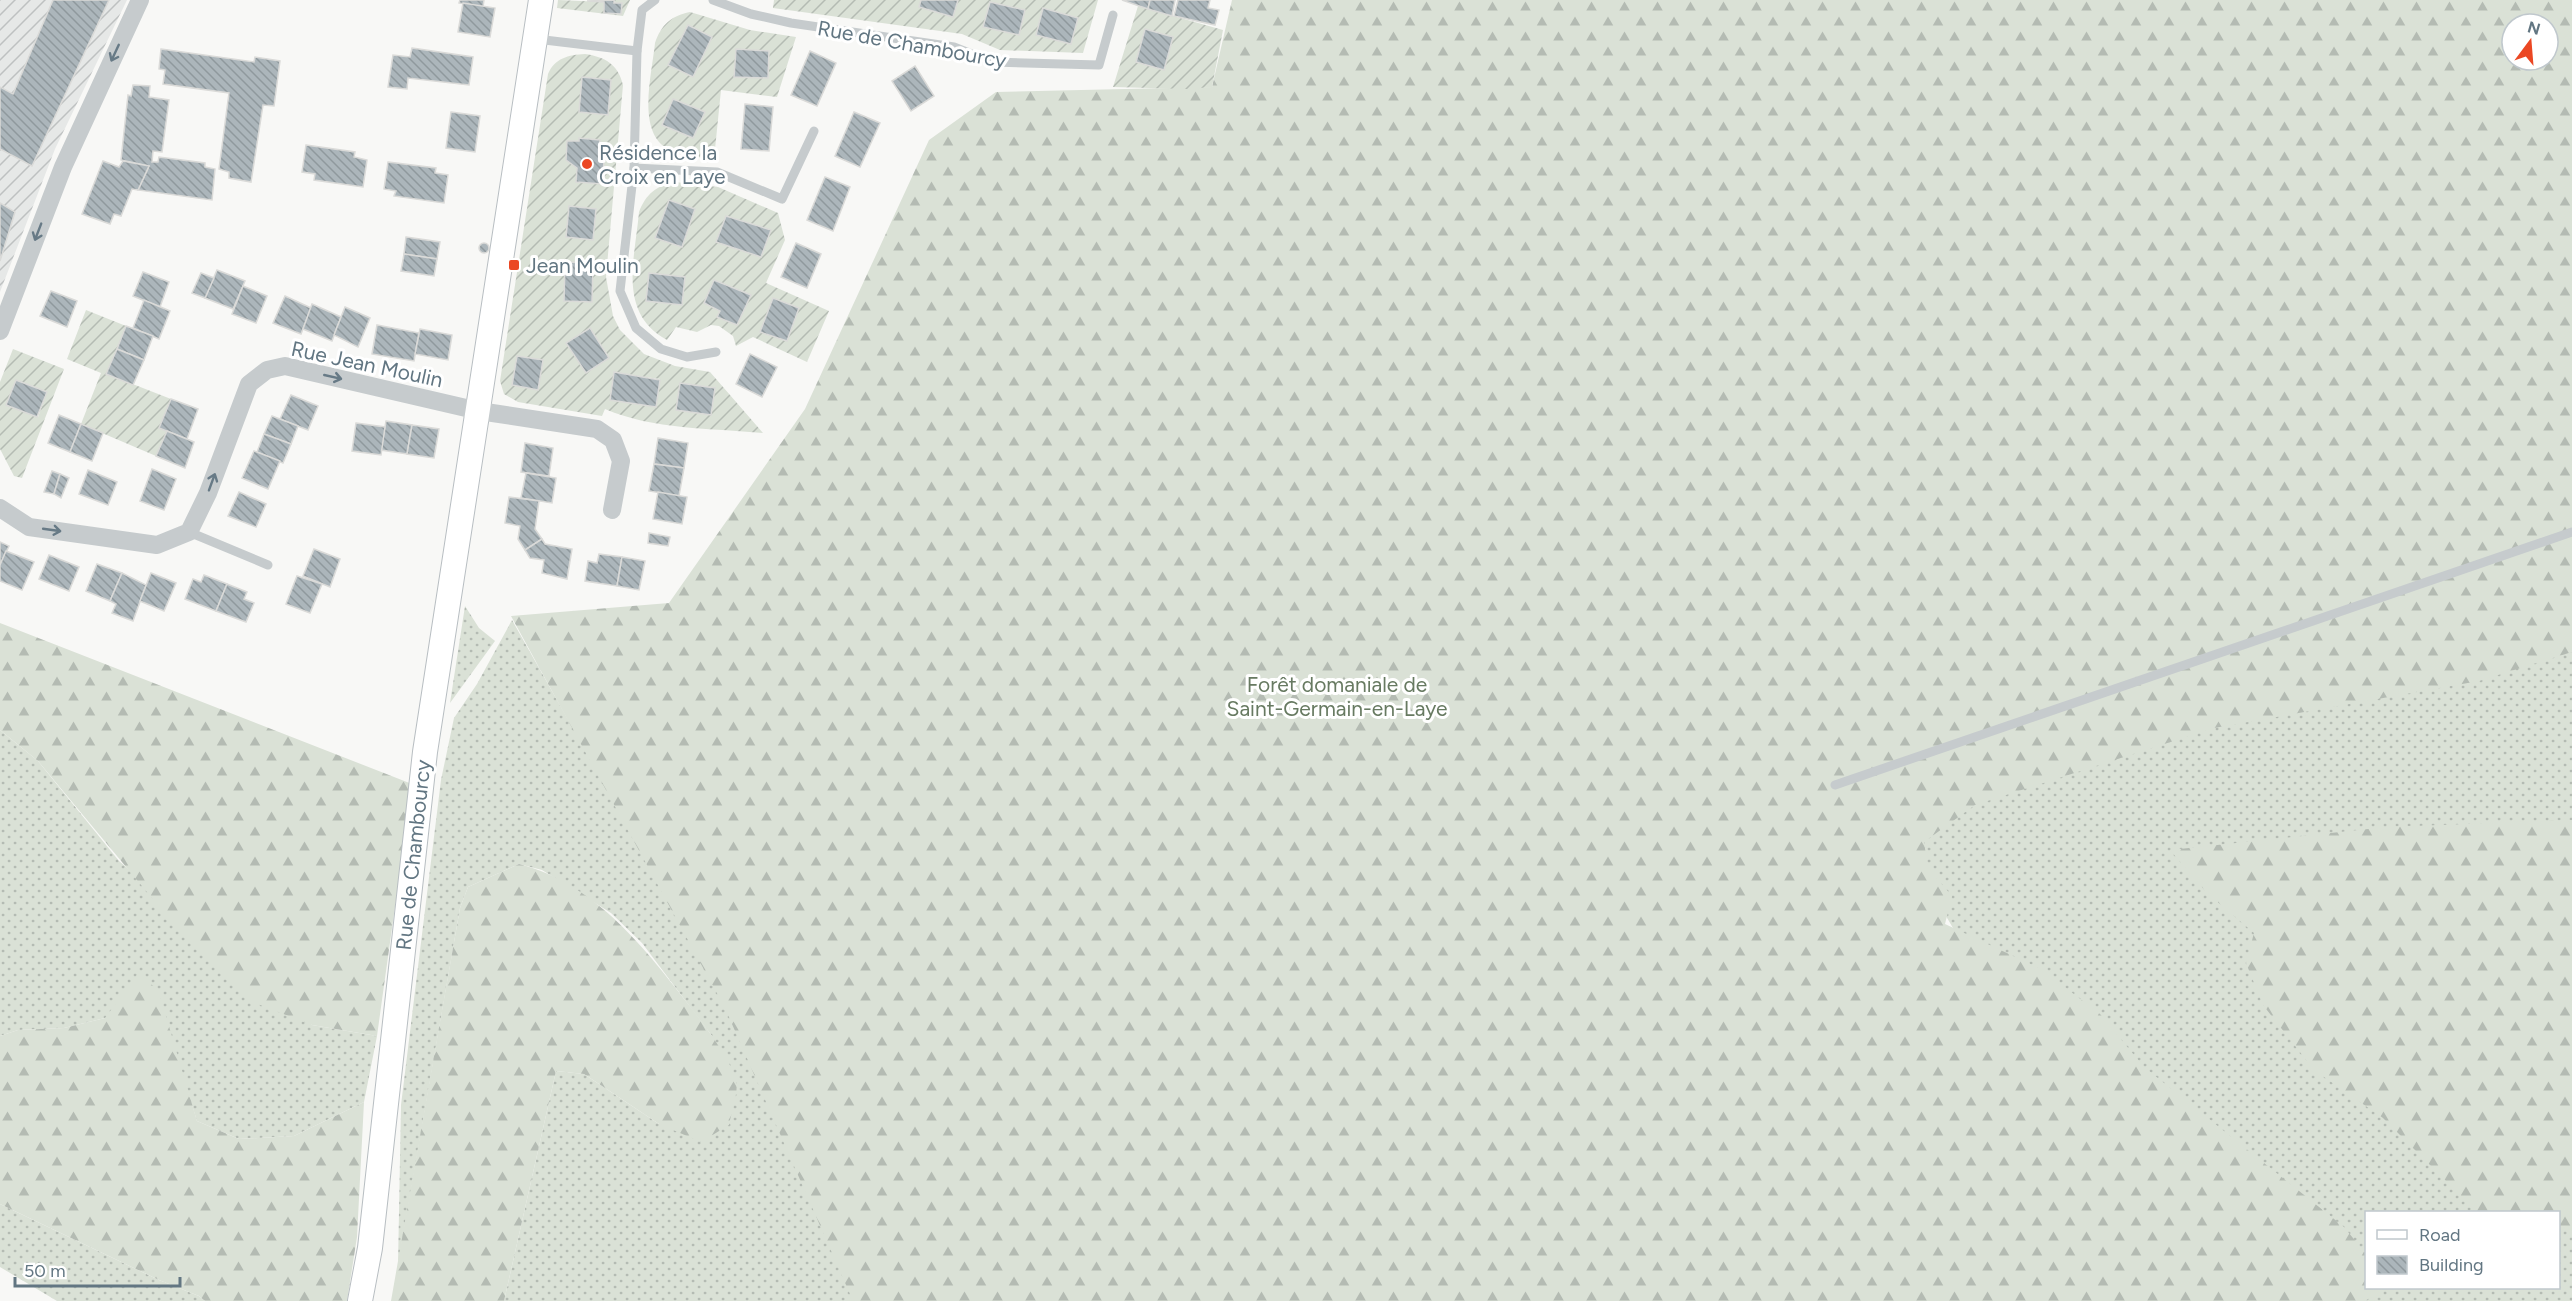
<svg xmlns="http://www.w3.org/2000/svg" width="2572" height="1301" viewBox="0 0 2572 1301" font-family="Figtree,sans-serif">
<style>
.industrial{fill:url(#industrial-furrows)}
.grass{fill:url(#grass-dots);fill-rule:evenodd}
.forest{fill:url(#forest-firs);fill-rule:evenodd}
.garden{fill:url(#garden-furrows);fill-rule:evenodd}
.building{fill:url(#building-back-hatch);stroke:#dadad8;stroke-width:1.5}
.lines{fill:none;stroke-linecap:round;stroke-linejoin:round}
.secondary-casing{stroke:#b8bec2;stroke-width:26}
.lane{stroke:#c6cbcd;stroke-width:9}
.street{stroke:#c6cbcd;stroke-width:18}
.secondary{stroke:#fff;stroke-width:24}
.oneway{stroke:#677a86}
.poi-dot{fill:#eb4723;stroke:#fff;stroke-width:2}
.labels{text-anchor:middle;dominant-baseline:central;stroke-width:6;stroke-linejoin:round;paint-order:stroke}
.street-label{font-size:21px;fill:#627682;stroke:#fff}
.poi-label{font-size:21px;fill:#627682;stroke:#fff;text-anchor:start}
.park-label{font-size:21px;fill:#677a61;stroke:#fff}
</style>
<defs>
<pattern id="industrial-furrows" width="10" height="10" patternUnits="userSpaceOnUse" patternTransform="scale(1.5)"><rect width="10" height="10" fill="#e6e8e7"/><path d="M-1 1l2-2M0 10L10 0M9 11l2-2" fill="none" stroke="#bec1c1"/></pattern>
<pattern id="grass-dots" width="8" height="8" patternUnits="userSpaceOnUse" patternTransform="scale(1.5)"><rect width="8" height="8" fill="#dae1d6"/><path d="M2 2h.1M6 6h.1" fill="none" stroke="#b4bbb3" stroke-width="1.8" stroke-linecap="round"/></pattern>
<pattern id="forest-firs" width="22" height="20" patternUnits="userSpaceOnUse" patternTransform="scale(1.5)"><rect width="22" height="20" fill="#dae1d6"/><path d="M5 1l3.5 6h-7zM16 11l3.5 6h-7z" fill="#b4bbb3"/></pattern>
<pattern id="garden-furrows" width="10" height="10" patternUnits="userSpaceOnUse" patternTransform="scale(1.5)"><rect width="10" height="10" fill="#dae1d6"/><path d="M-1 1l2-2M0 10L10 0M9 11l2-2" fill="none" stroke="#b4bbb3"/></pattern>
<pattern id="building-back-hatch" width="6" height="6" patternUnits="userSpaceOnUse" patternTransform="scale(1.5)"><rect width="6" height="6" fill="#acb6bb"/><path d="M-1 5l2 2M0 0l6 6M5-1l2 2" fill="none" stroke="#8f999d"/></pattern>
</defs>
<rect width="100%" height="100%" fill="#f8f8f6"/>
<path class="industrial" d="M0,0h127l-72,149 -55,143z"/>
<g class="grass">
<path d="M2572,577v724h-400l-293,-499zM2366,1212h192v76h-192z"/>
<path d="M465,606l14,22 16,13 -45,62z"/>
<path d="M512,620l334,593 42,88h-384l52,-230 28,3 75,50 53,-88 -70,-93 -31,-30 -69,-43 -23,-6 -51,23 -8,21 -62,357 3,-160 40,-325 13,-62 23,-34z"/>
<path d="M0,730l38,31 81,100 193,164 65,11 -13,66 -70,34 -55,3 -42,-18 -12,-38 -80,-65 -41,10 -46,2 -18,6z"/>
<path d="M0,1204l159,76 40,16 6,5h-148l-57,-34z"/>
</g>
<g class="forest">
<path d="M1232,0h1340v652l-93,29 -265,47 -239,77 -51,37 4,26 24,28 -7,28 96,45 59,45 44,53 200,160 22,27v34h19l-20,13h-1512l-128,-293 -214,-392 158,-13 136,-194 124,-269 67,-48 216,-5zM2512,24h36v36h-36z"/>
<path d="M0,623l412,161 -35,252 -65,-11 -57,-22 -74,-70 -143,-172 -38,-31z"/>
<path d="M2572,820v409h-13l-1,-17h-81l-94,-94 -69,-48 -51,-65 -17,-42 8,-30 -47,-40 -37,-43 217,-23z"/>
<path d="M519,864c78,20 127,86 174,146 12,16 39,52 43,70 3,12 -5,33 -7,45l-28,17 -42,-18 -75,-50 -28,-3 -52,230h-113l69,-393 8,-21z"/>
<path d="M137,975l21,14 39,132 42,18 55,-3 70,-34 -7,135 -10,64h-142l-6,-5 -40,-16 -159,-76v-168l18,-6 46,-2 41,-10z"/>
</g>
<g class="garden">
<path d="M558,0l46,2v11l17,1 -7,-14h16l-7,16 -66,-8z"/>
<path d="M774,0h147l-1,7 33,9 5,-16h140l-15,53 -83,-3 -38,-16 -189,-26zM990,2l35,8 -6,25 -36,-8zM1043,8l35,10 -7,26 -35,-9z"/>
<path d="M1138,6l85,24 -11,57 -25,2 -74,-2zM1173,37l-9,33 -28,-8z"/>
<path d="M690,12l60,18 46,7 -19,60 -56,-7 -7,69c-15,-2 -33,-2 -46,-10 -32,-17 -16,-75 -13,-106 6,-18 16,-27 35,-31zM688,25l24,12 -19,39 -24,-11zM736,50l33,1 -1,27 -34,-1zM674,99l30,13 -11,26 -31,-14z"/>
<path d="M585,54c20,3 33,10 38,31l-17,192 7,39 7,14 24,24 31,12 35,6 53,61c-53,-5 -109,-3 -158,-24l-3,7 -84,-14 -14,-8 -4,-13 48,-307c7,-16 20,-19 37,-20zM583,77l28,4 -4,33 -28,-2zM600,140l-1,9 5,1 -27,18 -11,-8 1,-19zM569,206l27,3 -3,30 -27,-2zM565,262l28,1 -1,39 -28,-1zM590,328l19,29 -23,15 -20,-29zM517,356l25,4 -4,30 -26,-5zM614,373l46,6 -4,28 -46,-7zM680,383l35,5 -4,27 -35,-5z"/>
<path d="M675,182l43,5 60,26 7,27 -19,43 63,28 -22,51 -54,-25 -17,9 -3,-10 -14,-10 -8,-1 -14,7 -21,-5 -9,13c-50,-27 -32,-81 -28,-128 7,-18 17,-26 36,-30zM669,200l26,9 -13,38 -26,-9zM726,216l44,14 -9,27 -44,-15zM649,273l35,4 -3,28 -35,-4zM714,280l36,16 -13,29 -19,-8 2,-6 -16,-8zM773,299l26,9 -12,33 -26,-9z"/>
<path d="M86,310l40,16 -19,48 64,25 -11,29 7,3 -11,25 -75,-32 20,-51 -34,-14z"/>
<path d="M13,349l51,20 -42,109 -8,-2 -14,-27v-67zM16,380l31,12 -9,25 -32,-12z"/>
</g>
<g class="building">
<path d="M53,0h56l-77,166 -32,-17v-62l13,7z"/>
<path d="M460,0h24l-1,7 -24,-4z"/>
<path d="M614,0v3h8l-1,11 -17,-1v-11l-17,-1z"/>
<path d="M921,0h37l-5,17 -34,-10z"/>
<path d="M1122,0h28l-2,9z"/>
<path d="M1150,0h25l-3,16 -24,-7z"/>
<path d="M1178,0h32l-2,8 11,2 -4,15 -41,-9z"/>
<path d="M990,2l35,8 -6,25 -36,-8z"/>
<path d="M463,3l32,5 -5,29 -32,-5z"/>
<path d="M1043,8l35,10 -7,26 -35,-9z"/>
<path d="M688,25l24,12 -19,40 -25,-12z"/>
<path d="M1145,29l28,8 -9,33 -28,-8z"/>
<path d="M412,48l61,9 -4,28 -61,-7 -1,11 -19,-2 5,-32 17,2z"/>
<path d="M161,49l93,13 1,-5 25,4 -6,45 -11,-1 -12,77 -22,-4v-6l-10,-3 10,-76 -66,-9 2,-14 -6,-1z"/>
<path d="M736,49l33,2 -1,27 -34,-1z"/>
<path d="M810,51l26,12 -19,43 -26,-11z"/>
<path d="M915,66l19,30 -23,15 -19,-30z"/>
<path d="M582,77l29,3 -3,35 -29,-3z"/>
<path d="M133,85l17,1 -1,11 20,3 -7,52 -9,-1 -1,11h6l1,-5 46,6v4l10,2 -3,31 -74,-10 11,-24 -28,-6 7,-65 3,1z"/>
<path d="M673,99l32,13 -12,26 -31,-13z"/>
<path d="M745,104l28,3 -4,44 -28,-2z"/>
<path d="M451,112l29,4 -5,36 -29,-4z"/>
<path d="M854,112l26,11 -20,44 -25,-11z"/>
<path d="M579,138l21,2 -1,9 6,1 -3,34 -26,-2 1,-14 -11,-8 1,-19h12z"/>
<path d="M306,145l49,7 -1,5 13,3 -4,27 -49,-7 1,-6 -13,-2z"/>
<path d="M103,161l16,6 4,-6 26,5 -11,24 -6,-1 -11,27 -7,-2 -4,10 -28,-10z"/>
<path d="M388,162l48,6 -1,5 13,2 -4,28 -50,-7 2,-5 -12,-2z"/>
<path d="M825,177l25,10 -17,44 -26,-11z"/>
<path d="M669,200l26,9 -13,38 -27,-9z"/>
<path d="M0,203l15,9 -15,49z"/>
<path d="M569,206l27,3 -3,31 -27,-3z"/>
<path d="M726,216l45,14 -10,27 -45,-15z"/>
<path d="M406,237l34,5 -3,17 -33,-5z"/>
<circle cx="484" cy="248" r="5"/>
<path d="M796,243l25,11 -14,34 -26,-11z"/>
<path d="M404,254l33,5 -3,17 -33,-5z"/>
<path d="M565,262l28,1 -1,39 -28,-1z"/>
<path d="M217,270l28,11 -12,28 -28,-11z"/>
<path d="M143,272l26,10 -9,25 -27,-11z"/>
<path d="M201,273l13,5 -9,20 -13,-5z"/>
<path d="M649,273l36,4 -3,28 -36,-4z"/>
<path d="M714,280l37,15 -14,30 -20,-8 3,-6 -16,-8z"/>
<path d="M243,286l24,10 -11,27 -24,-9z"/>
<path d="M51,291l26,10 -10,26 -27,-11z"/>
<path d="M285,296l26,12 -10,26 -28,-11z"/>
<path d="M773,298l26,10 -12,33 -27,-9z"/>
<path d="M144,300l26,11 -11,28 -26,-11z"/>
<path d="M312,304l29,13 -9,24 -29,-12z"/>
<path d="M345,307l25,11 -12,29 -24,-12z"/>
<path d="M377,325l42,8 -5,28 -42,-7z"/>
<path d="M126,326l27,10 -9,24 -27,-11z"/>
<path d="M590,328l19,30 -23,15 -20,-30z"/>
<path d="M420,329l32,6 -4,25 -33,-6z"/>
<path d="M117,349l27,11 -11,25 -27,-11z"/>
<path d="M750,354l27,13 -15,30 -26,-13z"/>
<path d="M517,356l26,4 -5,30 -26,-5z"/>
<path d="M614,372l46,8 -4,27 -46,-7z"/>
<path d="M16,380l31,12 -10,25 -31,-12z"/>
<path d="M680,383l35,5 -4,27 -35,-5z"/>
<path d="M291,395l27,11 -10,24 -28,-11z"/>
<path d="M171,399l27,10 -11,30 -28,-11z"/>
<path d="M59,415l22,9 -11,28 -22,-9z"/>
<path d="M272,416l26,10 -7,18 -27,-10z"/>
<path d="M386,421l26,4 -5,29 -26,-4z"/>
<path d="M356,423l29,4 -4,28 -29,-4z"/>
<path d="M81,424l22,9 -11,28 -22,-9z"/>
<path d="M412,425l27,4 -5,29 -27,-4z"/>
<path d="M167,431l27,11 -9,26 -29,-12z"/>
<path d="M264,434l27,10 -8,19 -26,-11z"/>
<path d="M658,438l30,5 -4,25 -30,-4z"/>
<path d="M525,443l28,5 -4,28 -28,-4z"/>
<path d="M254,451l26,10 -12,28 -26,-11z"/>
<path d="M654,464l30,4 -5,28 -30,-5z"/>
<path d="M152,469l24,10 -12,31 -24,-9z"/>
<path d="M88,470l29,12 -9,23 -29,-11z"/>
<path d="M52,471l8,3 -6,20 -10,-2z"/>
<path d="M526,473l30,5 -4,25 -31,-5z"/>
<path d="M60,474l9,4 -8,20 -7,-4z"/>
<path d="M239,492l27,12 -10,23 -28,-11z"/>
<path d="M658,492l29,5 -5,27 -29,-5z"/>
<path d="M509,497l30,4 -4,28 7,10 -17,11 -7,-11 2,-13 -15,-3z"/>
<path d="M649,533l21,4 -2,9 -20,-3z"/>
<path d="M542,539l3,5 27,5 -5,30 -25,-6 2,-13 -14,-2 -5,-8z"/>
<path d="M0,542l9,4 -9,19z"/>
<path d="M314,549l26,10 -10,28 -27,-11z"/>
<path d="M6,551l28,11 -12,28 -22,-9v-16z"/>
<path d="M599,554l23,3 -5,29 -32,-5 3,-20 9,2z"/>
<path d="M49,555l30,12 -10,24 -30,-12z"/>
<path d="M622,557l23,4 -6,29 -22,-4z"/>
<path d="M97,564l25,9 -12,28 -24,-10z"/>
<path d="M122,573l24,12 -13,36 -21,-8 4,-9 -6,-3z"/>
<path d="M151,573l25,10 -12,28 -24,-10z"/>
<path d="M204,575l23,9 -11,27 -31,-12 8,-20 8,3z"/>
<path d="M297,576l25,8 -12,29 -24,-9z"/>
<path d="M227,584l20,8 -3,7 10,4 -8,19 -30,-11z"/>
</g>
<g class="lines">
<defs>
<path id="secondary" d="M360,1301l10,-53 55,-496 116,-752"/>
</defs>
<use href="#secondary" class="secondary-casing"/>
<g class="lane">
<path d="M713,0l38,14 40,9 163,24 38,15 107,3 14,-50"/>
<path d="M536,39l101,12 5,-41 13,-10"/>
<path d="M637,51l-3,117 -14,123 16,37 25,21 26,8 29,-5"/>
<path d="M634,168l83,4 65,27 32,-68"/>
<path d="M189,532l79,33"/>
<path d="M1835,785l737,-253"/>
</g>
<g class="street">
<path d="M0,331l63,-164 77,-167"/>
<path d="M0,508l29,19 128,18 32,-13 19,-39 41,-109 18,-14 18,-4 194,45 118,18 16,11 8,21 -9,49"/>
</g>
<use href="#secondary" class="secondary"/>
</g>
<defs><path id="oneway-shaft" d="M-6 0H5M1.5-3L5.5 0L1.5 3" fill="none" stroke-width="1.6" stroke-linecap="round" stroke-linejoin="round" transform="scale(1.5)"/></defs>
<g class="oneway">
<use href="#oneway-shaft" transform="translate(115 53) rotate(115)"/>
<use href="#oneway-shaft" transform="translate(38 232) rotate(111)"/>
<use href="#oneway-shaft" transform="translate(333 377) rotate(13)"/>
<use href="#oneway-shaft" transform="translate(212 482) rotate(-70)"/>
<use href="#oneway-shaft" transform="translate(52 530) rotate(8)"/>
</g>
<g class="poi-dot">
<circle cx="587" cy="164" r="6"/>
<rect x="508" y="259" width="12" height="12" rx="3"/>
</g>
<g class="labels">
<g class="street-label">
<text transform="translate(912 44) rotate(10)">Rue de Chambourcy</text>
<text transform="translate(367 364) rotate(12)">Rue Jean Moulin</text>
<text transform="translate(413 855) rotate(-84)">Rue de Chambourcy</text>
</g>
<g class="poi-label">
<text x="599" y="152">Résidence la<tspan x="599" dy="24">Croix en Laye</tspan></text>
<text x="526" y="265">Jean Moulin</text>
</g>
<g class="park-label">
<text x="1337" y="684">Forêt domaniale de<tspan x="1337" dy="24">Saint-Germain-en-Laye</tspan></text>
</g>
</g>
<rect x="2365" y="1211" width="195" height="78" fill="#ffffff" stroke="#c0c8cd" stroke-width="1.5"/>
<rect x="2377" y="1230" width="30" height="9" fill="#ffffff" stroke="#c0c8cd" stroke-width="1.5"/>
<text x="2419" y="1241" font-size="18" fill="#627682">Road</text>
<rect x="2377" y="1256" width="30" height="18" fill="url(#building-back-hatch)" stroke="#c0c8cd" stroke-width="1.5"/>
<text x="2419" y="1271" font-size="18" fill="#627682">Building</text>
<g transform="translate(2530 42) rotate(16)"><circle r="28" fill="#ffffff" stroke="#c0c8cd" stroke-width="1.5"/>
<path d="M0-4.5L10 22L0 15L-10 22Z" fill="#eb4723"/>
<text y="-9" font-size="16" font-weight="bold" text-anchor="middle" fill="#627682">N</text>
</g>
<path d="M15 1277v9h165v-9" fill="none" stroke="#627682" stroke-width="3"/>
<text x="24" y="1277" font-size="18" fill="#627682" stroke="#ffffff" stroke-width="4.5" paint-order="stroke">50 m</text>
</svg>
